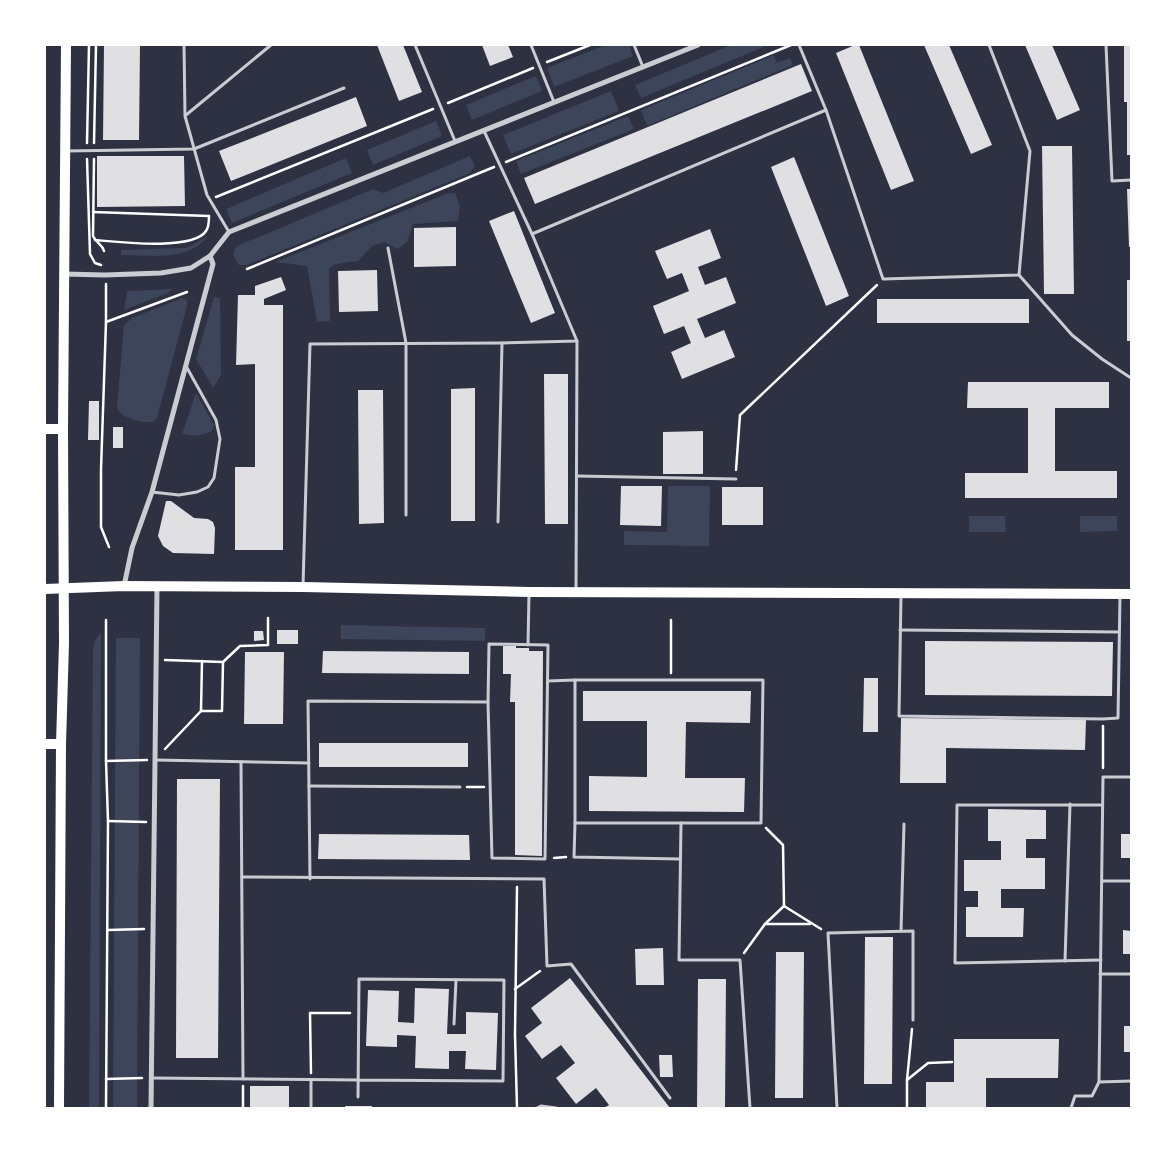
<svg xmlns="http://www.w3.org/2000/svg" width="1176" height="1153" viewBox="0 0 1176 1153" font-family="Ubuntu,sans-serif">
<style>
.green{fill:#3c4559}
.building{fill:#e0e0e3}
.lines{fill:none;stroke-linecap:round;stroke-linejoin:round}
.path{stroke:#fff;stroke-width:2.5}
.service{stroke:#caccd0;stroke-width:3}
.minor{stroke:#caccd0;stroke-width:5}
.primary{stroke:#fff;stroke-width:10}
</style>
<rect width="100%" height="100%" fill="#2d3142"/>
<g class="green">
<path d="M606,45h23l4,11 -79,31 -7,-19z"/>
<path d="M731,45h37l-127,53 -6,-13z"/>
<path d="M774,55l3,8 13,-5 3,7 -146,61 -6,-16z"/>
<path d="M536,76l6,15 -70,29 -6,-15z"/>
<path d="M611,91l8,20 -108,43 -8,-19z"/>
<path d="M628,116l6,13 -113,45 -5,-13z"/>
<path d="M436,121l6,15 -69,29 -6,-15z"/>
<path d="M470,156l5,10 -5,7 -223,92h-8c-5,-8 -8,-12 -2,-19l136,-57 10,4z"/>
<path d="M346,158l6,15 -120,50 -6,-14z"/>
<path d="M455,193l5,13 -2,15 -45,3 -6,18 -9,7 -14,-7 -12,4 -14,15 -22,3 -7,4 1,53 -13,1 -10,-56 -32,-4 171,-68z"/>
<path d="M208,236c-19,26 -59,19 -87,19v-5l64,-2 8,-3z"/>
<path d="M172,289l-4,4 -44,17 3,-19z"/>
<path d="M214,297l6,1 1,77 -8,13 -17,-29z"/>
<path d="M182,298l5,2v6l-30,112 -4,4c-11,1 -31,-3 -36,-14l7,-83 8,-7z"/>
<path d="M196,393l18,32 -3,7 -15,4 -14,-2z"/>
<path d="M668,486h42l-1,60 -85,-1v-14l43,1z"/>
<path d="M1005,516l1,16h-37v-16z"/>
<path d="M1080,516h37v15l-37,1z"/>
<path d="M341,625l144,3v13l-144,-2z"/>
<path d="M101,633l-2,475h-10l4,-459 2,-9z"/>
<path d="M116,638h24l-3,470h-24z"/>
</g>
<g class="building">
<path d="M104,45h36l-1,95h-36z"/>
<path d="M377,45h26l19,47 -23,9z"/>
<path d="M482,45h26l5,12 -23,9z"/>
<path d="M855,45h4l55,136 -23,9 -55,-137z"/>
<path d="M924,45h25l43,100 -21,9z"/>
<path d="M1025,45h27l28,65 -23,10z"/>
<path d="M1124,45h7v110h-4v-53h-3z"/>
<path d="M801,64l11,27 -277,113 -11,-26z"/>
<path d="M356,97l11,29 -136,55 -12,-30z"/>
<path d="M1042,146h30l2,148h-30z"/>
<path d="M97,156h87l1,50 -88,1z"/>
<path d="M794,157l55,139 -23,10 -55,-139z"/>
<path d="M1127,189h4v58h-2z"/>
<path d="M514,211l41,102 -24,10 -42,-102z"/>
<path d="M456,227v39l-42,1v-39z"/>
<path d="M710,229l11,29 -23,9 7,18 21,-8 10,26 -39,16 8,19 19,-8 11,27 -53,22 -11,-27 20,-9 -7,-17 -20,8 -11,-28 36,-15 -7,-18 -15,6 -12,-28z"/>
<path d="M377,270l1,41 -39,1 -1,-41z"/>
<path d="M281,277l5,13 -22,9v6h19v245h-48v-83h20v-103l-19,1 2,-70h17v-9z"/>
<rect x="1127" y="280" width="4" height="61"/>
<rect x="877" y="299" width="152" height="24"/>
<path d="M544,374h24v150h-23z"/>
<path d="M968,382h141v26h-54v63h62v27h-152v-25h63v-65h-61z"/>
<path d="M475,388v133h-24v-132z"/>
<path d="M358,390h25l1,133 -25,1z"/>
<path d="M89,401h10v39h-11z"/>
<rect x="113" y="427" width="10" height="21"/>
<path d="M703,431v43h-40v-42z"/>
<path d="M621,486h41l-1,40 -41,-1z"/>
<rect x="722" y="487" width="41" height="38"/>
<path d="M166,501h5l23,17 14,1 5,3 2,6 -1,26 -41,-1 -10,-7 -5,-10z"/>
<rect x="277" y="630" width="21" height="14"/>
<path d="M254,631h9l1,9 -10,1z"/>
<path d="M925,641l188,1 -1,54 -187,-1z"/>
<path d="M503,646h13v2h13v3h14l-1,205 -27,-1v-153h-5l1,-28h-8z"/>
<path d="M323,651l146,1v22l-147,-1z"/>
<path d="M245,652h39l-1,72h-39z"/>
<path d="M864,678h14v54h-15z"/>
<path d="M583,691h168l-1,32 -64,-1 -1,56h60l-1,34 -155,-1v-35l58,1v-56h-64z"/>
<path d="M901,718l185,2 -1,30 -139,-2v35h-46z"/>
<rect x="319" y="743" width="149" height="24"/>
<path d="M177,779h43l-2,279h-42z"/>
<path d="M988,809l58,1v29h-20v19h19v31h-44v19h23l-1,29h-57v-30h12v-16h-14v-31h37v-19h-13z"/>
<path d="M319,834l150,1 1,25 -152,-1z"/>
<rect x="1121" y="834" width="10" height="24"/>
<path d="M1123,930l8,1v23h-8z"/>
<path d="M865,937h28l-1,147h-28z"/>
<path d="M663,948l1,37h-28l-1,-36z"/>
<path d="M776,952h28l-1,146h-28z"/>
<path d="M570,978l100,130h-66l5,-3 -13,-17 -20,16 -20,-26 19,-15 -14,-18 -19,14 -17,-23 17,-13 -11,-15z"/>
<path d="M698,979h28l-1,129h-28z"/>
<path d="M415,988l34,1 -2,45h19v-22l32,1 -2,57 -31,-1 1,-18h-17v18l-34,-1 1,-32 -19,-1v12l-31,-1 2,-56 31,1 -1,31 16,1z"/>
<rect x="1124" y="1026" width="7" height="26"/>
<path d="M954,1039h105l-1,39h-72v30h-60v-26h28z"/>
<path d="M659,1055h13l1,22h-13z"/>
<rect x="250" y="1086" width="39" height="22"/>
<rect x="345" y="1106" width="27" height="2"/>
</g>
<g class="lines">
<g class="path">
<path d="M547,62l43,-17"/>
<path d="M448,103l85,-35"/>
<path d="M87,143l2,-98"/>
<path d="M94,143l2,-98"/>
<path d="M87,159l3,95 5,9 6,2"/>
<path d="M94,159l-1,77c3,7 9,8 11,15"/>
<path d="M506,162l285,-117"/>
<path d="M216,197l217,-88"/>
<path d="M93,212l116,4"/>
<path d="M95,240c23,2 98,11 111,-9 3,-4 3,-11 3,-15"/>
<path d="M247,269l247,-102"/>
<path d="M106,284v38l-5,147v58l8,20"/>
<path d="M106,322l81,-30"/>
<path d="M736,470l4,-55 137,-130"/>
<path d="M671,620v53"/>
<path d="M165,660l58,2 17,-16 28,-1v-27"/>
<path d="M201,711h21l1,-49"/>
<path d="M165,749l36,-38 1,-50"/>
<path d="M106,761l41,-1"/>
<path d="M1103,768v-42"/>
<path d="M467,787h17"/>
<path d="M108,821l38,1"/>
<path d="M554,858l12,-1"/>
<path d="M517,887l-2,148 2,73"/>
<path d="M784,906l37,23"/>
<path d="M765,924h45"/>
<path d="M108,930l36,-1"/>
<path d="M744,953l21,-29 19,-18 -1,-61 -17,-17"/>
<path d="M515,989l25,-18"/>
<path d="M311,1073l-1,-60h40"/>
<path d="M106,1079l36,-1"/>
<path d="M907,1080l21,-17 24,-1"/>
<path d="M106,1108l2,-287 -2,-60v-141"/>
<path d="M243,1108v-22"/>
<path d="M907,1108v-28l5,-51"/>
</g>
<g class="service">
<path d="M184,45l1,71 22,79 22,37"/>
<path d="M415,45l40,96"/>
<path d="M531,45l23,57"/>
<path d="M634,45l9,22"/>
<path d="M799,45l27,65 57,169 136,-4 11,-124 -41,-106"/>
<path d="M1106,45l6,136 19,-1"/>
<path d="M186,115l85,-70"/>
<path d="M66,151l128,-2 150,-61"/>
<path d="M532,234l294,-124"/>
<path d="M388,248l18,95v172"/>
<path d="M1019,275l53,60 30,24 29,19"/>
<path d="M577,476l159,3"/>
<path d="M152,492l27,3 18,-3 11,-5 6,-9 6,-39 -4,-19 -30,-54"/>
<path d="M498,522l4,-179"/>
<path d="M303,586l7,-242 192,-1 75,-2 -45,-107 -48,-103"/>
<path d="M576,590l1,-249"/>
<path d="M901,595l-2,121 204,3 15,-1 2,-123"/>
<path d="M900,630l219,2"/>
<path d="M489,644l59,1 -3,214 -53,-1 -4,-156z"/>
<path d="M528,645l1,-52"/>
<path d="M575,680h188l-2,143h-186z"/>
<path d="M548,681l27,-1"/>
<path d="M156,760l153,3"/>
<path d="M241,762l2,317"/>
<path d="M309,786l151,1"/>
<path d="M575,823l-1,34 106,2"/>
<path d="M681,823l-2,137h61l10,148"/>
<path d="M242,877l302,2 3,87 24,-2 99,134"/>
<path d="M310,879l-2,-178 180,1"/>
<path d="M1102,881h29"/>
<path d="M901,931l3,-107"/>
<path d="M1101,960l-146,3 2,-158h145"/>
<path d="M1065,961l5,-157"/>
<path d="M1100,974h31"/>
<path d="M454,1024l2,-44"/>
<path d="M152,1078c117,2 234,2 351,3l1,-101 -145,-1 -1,118"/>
<path d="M311,1080v28"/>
<path d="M1099,1082l32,-1"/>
<path d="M537,1108l4,-2 15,2"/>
<path d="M837,1108l-9,-175 85,-2v89"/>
<path d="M1071,1108l4,-12h17l7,-14 4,-305h28"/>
</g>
<g class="minor">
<path d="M64,274l41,1 56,-2 30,-5 19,-12 19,-24 469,-187"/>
<path d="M124,586l8,-38 20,-56 61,-228 -3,-8"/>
<path d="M151,1108l6,-521"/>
</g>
<g class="primary">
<path d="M45,429h18"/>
<path d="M45,589l79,-3 179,1 226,5 602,2"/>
<path d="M45,744h16"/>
<path d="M59,1108l2,-364 3,-101 -1,-214 3,-384"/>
</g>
</g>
<rect width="1176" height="1153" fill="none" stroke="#ffffff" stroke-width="92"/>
</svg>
